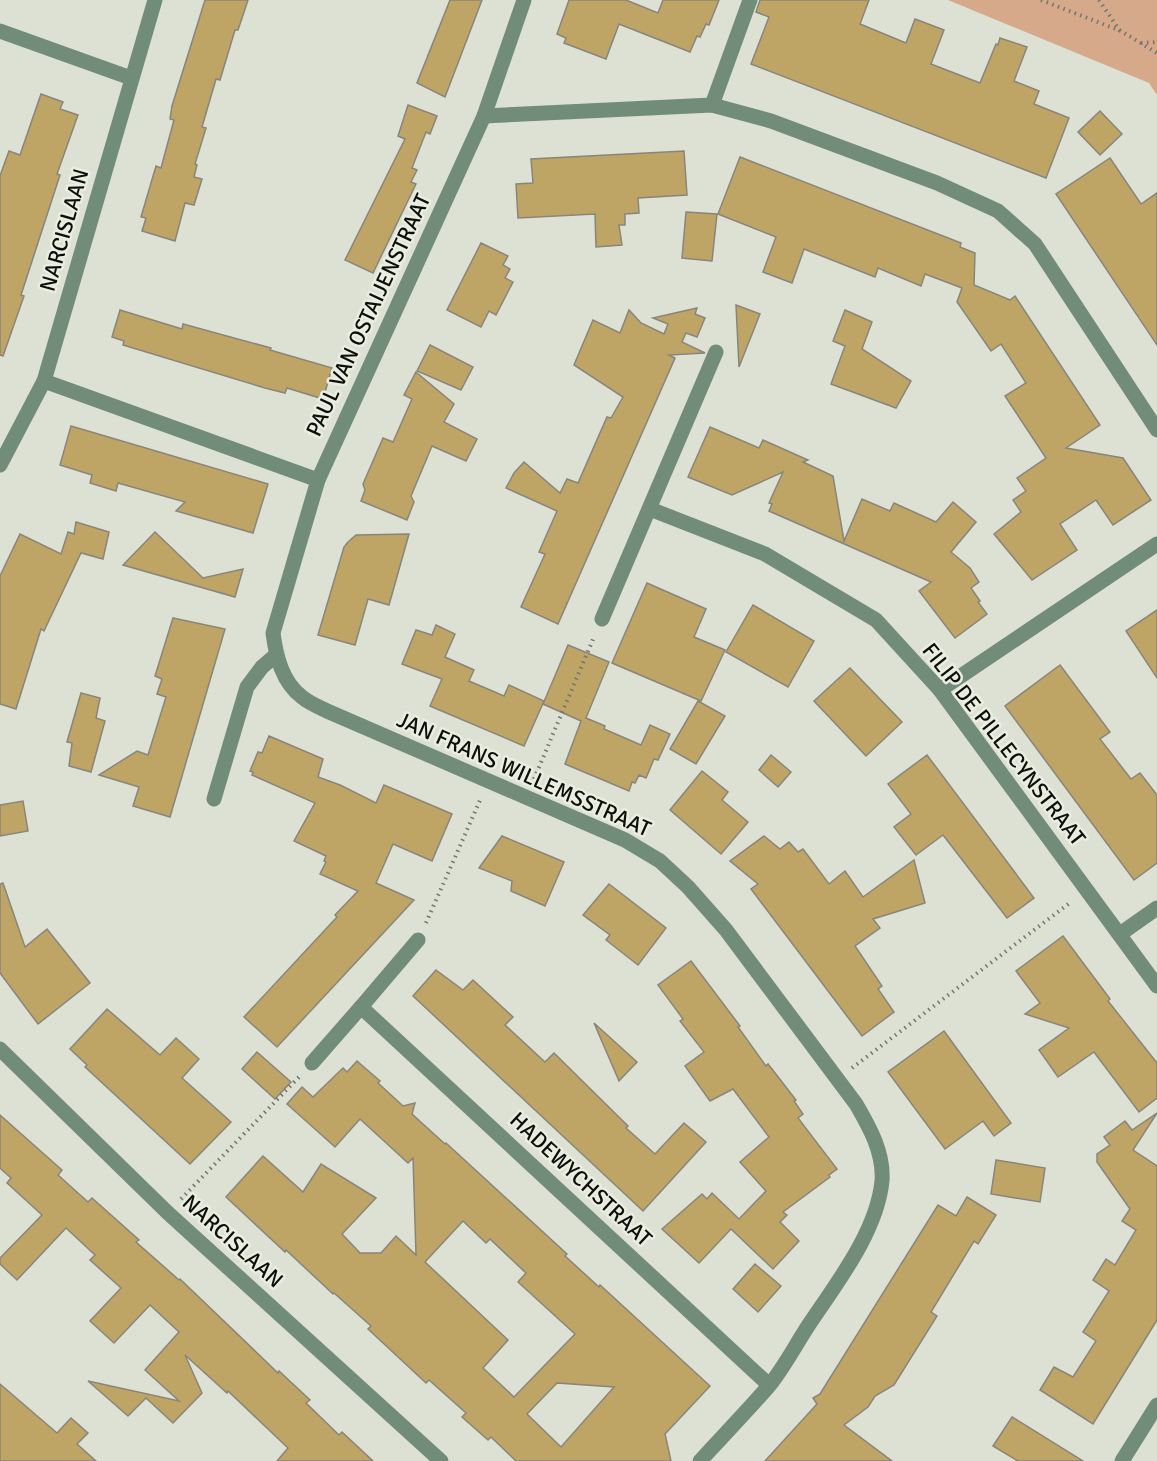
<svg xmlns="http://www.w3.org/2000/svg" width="1157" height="1461" viewBox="0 0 1157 1461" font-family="Signika,sans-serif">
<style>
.green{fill:#d6a98a}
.building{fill:#bea566;stroke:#8a857a;stroke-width:1.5;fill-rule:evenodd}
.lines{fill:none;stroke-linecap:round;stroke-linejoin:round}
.path{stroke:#73766e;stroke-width:4;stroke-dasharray:1.5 4.5;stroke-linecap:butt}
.minor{stroke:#728c7a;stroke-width:15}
.labels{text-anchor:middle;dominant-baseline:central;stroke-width:5;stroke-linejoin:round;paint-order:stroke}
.street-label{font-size:22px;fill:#0d0e0a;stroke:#e9eee1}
</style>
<rect width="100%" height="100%" fill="#dce1d4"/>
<path class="green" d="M948,0h209v95l-8,-12z"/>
<g class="building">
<path d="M205,0h43l-10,30h-3l-15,50 -4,-1 -14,48 4,1 -11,36 2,1 -3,12 8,2 -8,26 -9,-2 -10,38 -33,-10 4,-13 -5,-1 15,-51 5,2 13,-48 -4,-1 2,-13z"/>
<path d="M450,0h32l-37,97 -28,-14z"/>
<path d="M569,0h57l32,13 5,-13h56l-10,25 -3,-1 -6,13 -3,-1 -7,16 -71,-28 -13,35 -42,-16 2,-5 -9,-4z"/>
<path d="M760,0h109l-9,24 46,19 9,-24 29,11 -13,34 49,19 16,-39 2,1 2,-7 27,9 -13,34 25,10 -5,13 35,14 -23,60 -295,-114 18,-47 -13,-5z"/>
<path d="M41,94l22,8 -3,7 18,6 -21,59 3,1 -39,120 3,1 -21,60 -3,-1v-179l9,-25 11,4z"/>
<path d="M408,105l29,11 -7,18 -4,-2 -14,36 5,2 -6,12 5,2 -43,89 -28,-13 60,-121 -7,-3z"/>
<path d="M1100,111l22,23 -22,21 -22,-23z"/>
<path d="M684,151l3,44 -49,3 1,15 -14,1v11h-6l3,20 -26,2 -1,-33 -77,4 -2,-34 17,-1 -2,-24z"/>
<path d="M740,157l221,86 -1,4 15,6 -1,32 36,15 5,-4 85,129 -34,23 57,10 28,42 -38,25 -17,-25 -36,24 17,26 -45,30 -38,-46 27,-22 -8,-12 13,-9 -9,-13 29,-20 -41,-62 21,-13 -25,-39 -10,7 -34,-49 5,-14 -37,-14 -4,12 -43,-18 -3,9 -71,-28 -12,34 -29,-11 13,-35 -58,-23z"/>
<path d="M1110,158l31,46 16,-11v152l-101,-151z"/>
<path d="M686,212l31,2 -5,47 -30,-3z"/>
<path d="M481,243l27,13 -5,9 7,4 -5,9 8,4 -17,33 -7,-4 -8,16 -34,-17z"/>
<path d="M736,305l24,9 -21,53z"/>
<path d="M697,308l-2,6 10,4 -8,19 -11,-4 -4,9 23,11 -36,2 6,3 -117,266 -37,-17 24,-53 -6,-2 18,-41 -51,-23 8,-15 10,-11 36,31 7,-14 11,4 29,-66 4,1 12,-21 -49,-32 19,-45 27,13 9,-23 12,13 23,11 4,-10 -15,-6z"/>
<path d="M120,310l62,19 1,-5 88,24 -1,2 62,18 -9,31 -36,-11 -2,5 -20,-5 -142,-43 1,-4 -12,-4z"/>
<path d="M845,310l27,12 -10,27 49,32 -15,27 -65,-24 14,-38 -12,-5z"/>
<path d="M430,345l43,22 -12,23 -44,-19z"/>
<path d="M416,372l38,32 -10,18 33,17 -11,22 -34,-15 -21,50 3,6 -7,18 -46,-19 4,-11 -2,-6 20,-46 10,4 19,-43 -8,-4z"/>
<path d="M71,426l197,58 -15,49 -77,-22 9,-9 -67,-19 -2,8 -26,-8 2,-8 -32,-10z"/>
<path d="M710,427l49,21 4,-8 45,20 -5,2 30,14 11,65 18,-42 28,12 4,-8 42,19 17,-20 23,20 -25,30 19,16 9,14 -8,6 9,13 -2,1 9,12 -32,24 -36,-47 12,-9 -162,-71 3,-7 -3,-1 14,-31 -51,23 -44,-18z"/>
<path d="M76,522l33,10 -6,27 -22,-6 -37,78 -3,-2 -25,80 -16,-5v-128l20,-42 41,20 7,-22 6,2z"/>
<path d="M155,532l48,46 40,-9 -8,28 -112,-32z"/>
<path d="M409,534l-20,71 -21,-6 -13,46 -37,-10 26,-88 4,-5 8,-7z"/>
<path d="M647,583l59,26 -12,28 31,13 -24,51 -89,-38z"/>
<path d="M753,605l61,36 -26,46 -62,-35z"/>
<path d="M1157,610v68l-31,-47z"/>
<path d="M173,618l52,11 -55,188 -37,-11 6,-19 -40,-12 38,-24 11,4 18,-58 -9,-3 5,-15 -7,-3z"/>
<path d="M436,625l19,9 -10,23 29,13 -5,11 35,15 5,-11 35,16 -20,45 -94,-40 12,-27 -40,-15 14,-34 16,5z"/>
<path d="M568,645l41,17 -23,56 19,8 -1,3 37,16 9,-20 20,9 -12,26 -4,-1 -8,19 -7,-3 -4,8 -3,-1 -3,9 -64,-27 16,-43 -38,-17z"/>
<path d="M1060,665l50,67 -10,7 31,40 9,-6 17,22v68l-23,17 -129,-174z"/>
<path d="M850,668l52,54 -36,34 -52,-55z"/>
<path d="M81,693l19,5 -4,20 9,3 -14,51 -22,-6 3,-23 -5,-1z"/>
<path d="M698,701l27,15 -29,48 -26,-15z"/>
<path d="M269,736l54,23 -5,18 22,8 36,18 8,-18 68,29 -20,47 -39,-17 -17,39 38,17 -137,147 -33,-30 93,-100 -2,-2 23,-24 -38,-17 6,-12 -2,-1 2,-5 -32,-15 21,-38 -63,-28 1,-3 -3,-1 8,-19 4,1z"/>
<path d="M771,755l20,17 -13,15 -19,-17z"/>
<path d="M927,755l107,143 -27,20 -64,-83 -27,20 -22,-28 17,-13 -23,-30z"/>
<path d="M702,771l26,21 -6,8 26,22 -27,32 -51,-44z"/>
<path d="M23,801l5,30 -28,5v-31z"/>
<path d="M502,836l62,26 -19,44 -34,-15 1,-10 -33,-13z"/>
<path d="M764,836l16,13 9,-7 9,10 5,-3 26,35 16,-13 18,26 51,-37 11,43 -52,16 7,9 -25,18 27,40 -4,3 16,23 -32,24 -111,-147 7,-5 -28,-23z"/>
<path d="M3,883l22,64 22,-18 43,54 -52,41 -38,-51v-89z"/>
<path d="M609,884l57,44 -28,37 -32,-25 4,-5 -27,-20z"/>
<path d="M1063,936l47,63 -2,2 49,62v35l-18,14 -45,-60 -36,25 -19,-27 30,-22 -44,-14 15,-11 -24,-32z"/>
<path d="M691,961l49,65 -2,1 28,39 2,-2 28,36 -2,1 9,13 -5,4 39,51 -8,6 1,2 -47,35 4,3 -7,7 19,19 -26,28 -42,-40 -32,34 -37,-34 40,-35 5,5 5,-6 27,26 27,-28 -26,-29 29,-25 -36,-48 -23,12 -25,-35 19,-14 -24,-31 3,-2 -25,-34z"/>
<path d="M436,970l27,20 10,-10 40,37 -8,8 40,37 9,-9 74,73 -2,2 29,26 29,-31 22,19 -63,69 -230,-215z"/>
<path d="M107,1009l53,46 16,-17 23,21 -17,19 49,44 -41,42 -105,-97 2,-2 -17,-16z"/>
<path d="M594,1023l43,39 -18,19z"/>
<path d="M944,1031l67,92 -17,13 -11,-15 -38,28 -57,-77z"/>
<path d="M257,1052l34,30 -16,17 -33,-30z"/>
<path d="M357,1061l23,20 -2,2 25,23 12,-3 -3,11 33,30 1,-1 121,111 -2,2 34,31 1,-2 110,101 -45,48 6,27h-155l-25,-24 -3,3 -26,-23 4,-4 -37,-33 -3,3 -58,-54 3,-3 -37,-33 -1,1 -47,-44 -1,2 -59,-55 37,-41 40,36 18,-28 55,34 -34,36 18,19h21l15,-17 20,19 -3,-97 -5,5 -48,-44 -25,28 -48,-43 15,-17 11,10 30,-29 4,4zM463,1221l23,22 4,-4 36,34 -8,9 57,52 -61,63 -31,-29 25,-28 -83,-78zM557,1383l57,4 -53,60 -34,-33z"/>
<path d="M1157,1113l-24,37 24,16v154l-64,104 -53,-34 14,-23 19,10 23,-36 -13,-9 26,-41 -16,-11 13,-21 9,6 21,-35 -14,-9 8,-12 -33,-47v-8l13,-9 -6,-8 21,-16 7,9z"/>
<path d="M0,1115l62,55 -4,5 30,27 4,-4 47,42 -3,2 43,38 1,-1 98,94 1,-2 31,29 -4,3 33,32 3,-3 31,29h-96l11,-13 -60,-57 -1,2 -42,-38 17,38 -29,30 -27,-25 -18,18 -40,-35 91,20 -34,-31 34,-38 -29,-27 -36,38 -24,-22 31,-33 -31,-28 5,-5 -29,-27 -49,52 -17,-16v-6l42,-43 -35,-32 4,-5 -11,-10z"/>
<path d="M996,1160l49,8 -5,34 -49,-8z"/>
<path d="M967,1197l29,18 -18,29 -4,-3 -43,71 6,4 -43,69 -19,11 -7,11 -24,18 48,36h-127l52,-57 -4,-6 7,-4 118,-189 18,11z"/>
<path d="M755,1264l26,22 -23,26 -25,-23z"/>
<path d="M0,1384l57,49 14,-15 17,15 -11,11 19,17h-96z"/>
<path d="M1012,1417l71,44h-65l-25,-15z"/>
</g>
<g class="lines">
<g class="path">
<path d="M1041,0l80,31 36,22"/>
<path d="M1099,0l21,31"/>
<path d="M1141,43l16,-1"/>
<path d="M534,779l60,-142"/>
<path d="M426,923l55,-125"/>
<path d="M852,1068l219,-166"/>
<path d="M181,1199l118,-122"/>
</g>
<g class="minor">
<path d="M524,0l-40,116 -166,364 -45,153c3,23 9,49 29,64 7,6 17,10 25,14l298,129 35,21 28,26 38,43 130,174c14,24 28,49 26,77 -5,51 -46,103 -74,145 -13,20 -25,43 -40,61 -22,25 -45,49 -68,74"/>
<path d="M0,31l131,47"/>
<path d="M712,105l38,-105"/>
<path d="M484,116l228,-11 59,16 166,62 61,28 37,33 122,186"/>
<path d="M44,381l274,99"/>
<path d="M0,465l44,-84 111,-381"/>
<path d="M650,509l115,45 111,66 64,70 217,296"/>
<path d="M602,619l114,-267"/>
<path d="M940,690l217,-146"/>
<path d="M214,799l33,-112 15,-20 14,-12"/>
<path d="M1120,934l37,-26"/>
<path d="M418,940l-57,67 408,378"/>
<path d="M0,1049l168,164 273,248"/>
<path d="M312,1063l49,-56"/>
<path d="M1122,1461l35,-56"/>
</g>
</g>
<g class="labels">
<g class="street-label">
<text transform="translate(64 230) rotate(-74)">NARCISLAAN</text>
<text transform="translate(368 315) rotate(-65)">PAUL VAN OSTAIJENSTRAAT</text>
<text transform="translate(1004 744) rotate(52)">FILIP DE PILLECYNSTRAAT</text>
<text transform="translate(524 774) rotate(24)">JAN FRANS WILLEMSSTRAAT</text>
<text transform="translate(581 1179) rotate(43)">HADEWYCHSTRAAT</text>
<text transform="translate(233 1241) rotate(42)">NARCISLAAN</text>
</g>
</g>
</svg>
